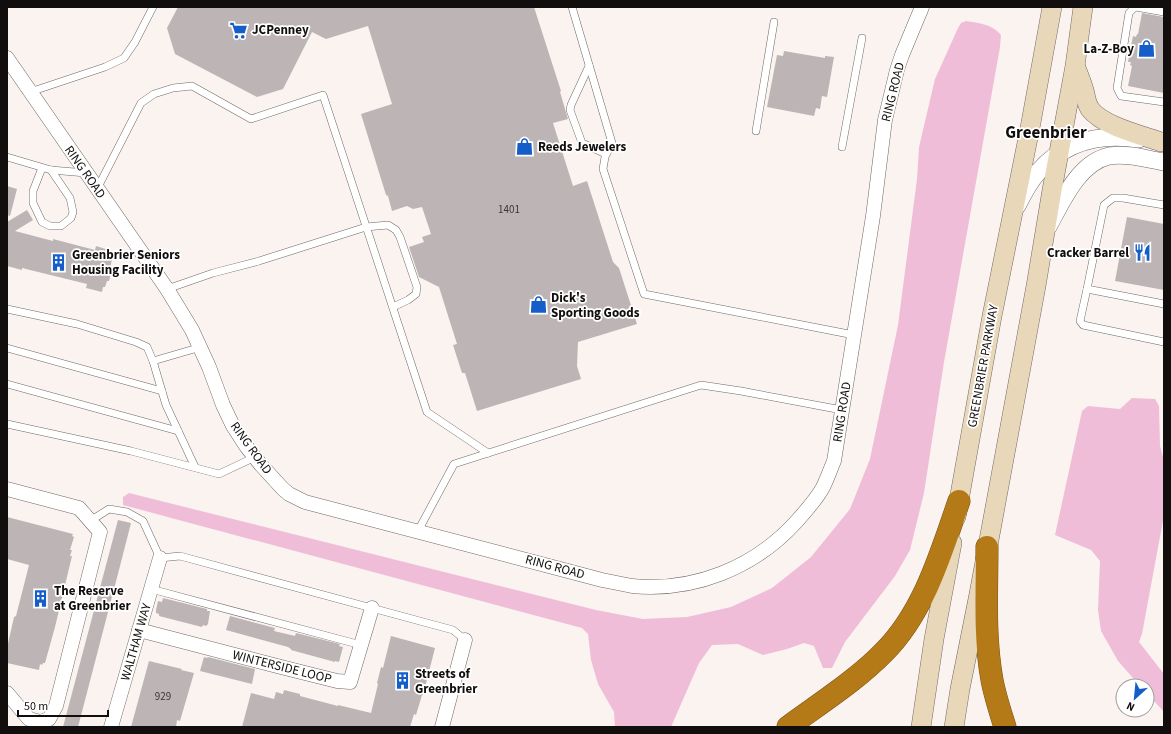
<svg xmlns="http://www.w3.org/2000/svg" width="1171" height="734" viewBox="0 0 1171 734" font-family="'Source Sans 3',sans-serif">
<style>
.water{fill:#f0bdd8}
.building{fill:#bdb5b5}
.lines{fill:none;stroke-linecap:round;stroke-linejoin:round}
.service-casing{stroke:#6f6966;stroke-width:8}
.minor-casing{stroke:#6f6966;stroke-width:15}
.tertiary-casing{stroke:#6f6966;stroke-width:18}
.secondary-casing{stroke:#6f6966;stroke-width:20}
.motorway-casing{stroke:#7c5414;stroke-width:23}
.service{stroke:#fff;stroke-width:7}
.minor{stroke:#fff;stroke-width:14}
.tertiary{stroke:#fff;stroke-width:17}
.secondary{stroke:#e9d7ba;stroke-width:19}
.motorway{stroke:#b57a18;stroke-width:22}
.labels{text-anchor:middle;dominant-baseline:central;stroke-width:3.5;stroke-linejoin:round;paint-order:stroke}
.number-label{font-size:11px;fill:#3c3837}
.poi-label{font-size:13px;font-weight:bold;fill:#110e0d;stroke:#fff;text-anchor:start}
.street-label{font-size:13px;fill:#110e0d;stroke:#fff}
.district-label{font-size:17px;font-weight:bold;fill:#110e0d;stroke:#fff}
</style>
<rect width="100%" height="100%" fill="#fbf3f0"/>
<g class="water">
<path d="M966,21c13,2 26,3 35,14l-1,12 -56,315 -20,131 -14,57 -15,26 -50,66 -13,26h-9l-9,-22 -10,-3 -17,6 -24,6 -25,-11 -26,1 -13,18 -28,64h-56l-1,-15 -16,-28 -7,-24 -3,-26 -6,-6 -459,-123v-8l6,-4 467,117 47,9 44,-2 44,-10 41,-19 39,-31 39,-48 20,-50 28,-134 19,-146 2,-32 16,-68 23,-51 3,-5z"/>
<path d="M1132,398l23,1 4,7 1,40 4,15v54l-22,119 -3,8 25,32v38l-17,-19v-7h-7l-22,-25 -17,-30 -3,-21 2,-49 -9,-11 -36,-15 27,-124 6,-5 32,3z"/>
</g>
<g class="building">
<path d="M178,7h356l27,84 -1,1 8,27 -15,4 20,63 14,-5 26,81 6,6 18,56 -59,18 -1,24 4,13 -104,32 -12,-38h-3l-9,-28 4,-1 -18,-57 -20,-10 -10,-30 15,-5 -2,-5 9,-3 -9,-27 -9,2 -6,-3 -15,5 -4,-15 -2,-1 -25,-81 31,-10 -24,-78 -42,13 -14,-7 -29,57 -26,8 -82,-43 -8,-26z"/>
<path d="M1142,13l22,4v76l-36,-7 4,-20 -2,-1 1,-3h-3l5,-26 3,1 1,-3h1z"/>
<path d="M784,51l41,7v-2l9,1 -7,40 -5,-1 -2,13 -4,-1 -2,8 -47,-9 10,-52 6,1z"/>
<path d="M7,186l10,3 -7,27 -3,-1z"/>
<path d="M27,210l6,10 -18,11 38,10v-2l42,11 1,-4 16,5 -2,8h2l-2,10h2l-3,12h-2l-2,6h-2l-1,5 -16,-4 1,-4 -65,-16v2l-15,-4v-44z"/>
<path d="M1127,217l37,7v66l-49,-9z"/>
<path d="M7,517l66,17 -1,2 2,1 -4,13h2l-2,6h2l-17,71 -10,36h-2l-1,2 -2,-1 -1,6 -32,-7v-15l7,-31 2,-1 13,-51 -22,-6z"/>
<path d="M118,520l13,3 -11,43 -42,161h-15z"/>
<path d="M163,598l44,11v2h3l-2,13 -2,2 -3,-1 -1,2 -43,-11v-2l-3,-1v-3l2,-9 4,1z"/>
<path d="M230,616l45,12 -1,3 21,5 1,-3 44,11 -1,2 4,1 -4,15 -4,-1v1l-44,-12v-1l-3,-2 -62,-17z"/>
<path d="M391,636l44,12 -12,47h-1l-6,20 -2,-1 -4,13h-168l9,-34 23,6 2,-7 7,2 1,-4 16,4v2l38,10v-1l33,8 7,-29 -1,-1 4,-16 2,1z"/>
<path d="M204,657l3,1 1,-1 47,12 -3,15 -52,-13z"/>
<path d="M149,661l33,8 -1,1 13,3 -14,48 -3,-1 -1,7h-45z"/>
</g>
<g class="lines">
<defs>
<g id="service">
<path d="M572,7l40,136 -7,14 -2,12 41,125 210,41"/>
<path d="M1135,7l-6,6 -12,75 4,8 43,6"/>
<path d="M1136,7l28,5"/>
<path d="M589,66l-18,39 -1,5 12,33 24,11"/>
<path d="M30,92l75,-25 19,-9 11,-16 18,-35"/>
<path d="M756,131l18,-109"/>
<path d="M842,147l20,-109"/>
<path d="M7,157l44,13 35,3"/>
<path d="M42,168l-9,23v12l9,19 8,4h11l10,-8 2,-6 -3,-14 -19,-28"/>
<path d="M97,189l44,-86 13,-9 19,-6 19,-2 59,33 72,-24 104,317 61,41"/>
<path d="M1164,205l-41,-7h-10l-9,7 -17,84 77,15"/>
<path d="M167,289l46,-16 46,-12 107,-34 22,-2 8,5 4,7 17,50 -1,7 -8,6 -15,7"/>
<path d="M1087,289l-7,32 3,4 81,17"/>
<path d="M7,309l70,15 59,18 11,5 6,14 48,-14"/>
<path d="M7,348l155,43"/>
<path d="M153,361l13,44 29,62"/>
<path d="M7,384l171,47"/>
<path d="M7,424l124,27 88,23 36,-17"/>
<path d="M90,521l19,-12 18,3 16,9 17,37 20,-2 273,74 12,10"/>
<path d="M418,531l36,-67 247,-79 40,6 101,19"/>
<path d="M151,589l210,56"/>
</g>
<g id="minor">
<path d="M7,58l160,231 25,41 17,37 14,38 10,21 13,20 15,19 22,24 6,5 16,8 297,78c10,2 20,4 30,6 62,6 122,-18 164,-64 9,-10 19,-21 26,-33 5,-9 8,-19 12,-28l39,-245 12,-96 12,-50 5,-15 20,-48"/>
<path d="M7,489l72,19 21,24 -44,174 -7,13 -9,3 -11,-3 -22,-26"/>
<path d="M139,630l142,37 56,14 13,1 22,-74"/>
<path d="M111,727l49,-169"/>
<path d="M442,727l23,-87"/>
</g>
<g id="tertiary">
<path d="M1017,206c6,-12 12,-24 21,-34 27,-31 63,-39 101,-33"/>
<path d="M1048,227c14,-25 30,-64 61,-71 18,-3 37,3 55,6"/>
</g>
<g id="secondary">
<path d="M1076,68c3,8 7,17 9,26 1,6 2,10 5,15 13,17 51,26 71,33"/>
<path d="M956,517l36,-201 38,-188 22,-121"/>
<path d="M921,727l13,-88 18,-96"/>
<path d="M954,727l6,-38 19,-95 57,-308 16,-96 23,-124 8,-59"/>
</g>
<g id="motorway">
<path d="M987,547c0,44 -3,89 5,133 3,16 8,31 13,47"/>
<path d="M788,727c31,-23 69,-47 96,-75 40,-40 57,-99 75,-151"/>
</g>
</defs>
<use href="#service" class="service-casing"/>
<use href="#minor" class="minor-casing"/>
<use href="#tertiary" class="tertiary-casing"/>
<use href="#secondary" class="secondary-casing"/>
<use href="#motorway" class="motorway-casing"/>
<use href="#service" class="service"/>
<use href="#minor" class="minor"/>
<use href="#tertiary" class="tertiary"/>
<use href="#secondary" class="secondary"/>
<use href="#motorway" class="motorway"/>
</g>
<defs>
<symbol id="supermarket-bare" viewBox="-9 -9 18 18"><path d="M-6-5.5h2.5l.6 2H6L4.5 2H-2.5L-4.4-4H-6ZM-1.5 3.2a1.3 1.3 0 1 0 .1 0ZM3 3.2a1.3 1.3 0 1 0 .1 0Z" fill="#155ec9" stroke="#fff" stroke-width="2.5" paint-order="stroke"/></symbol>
<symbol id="shop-bare" viewBox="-9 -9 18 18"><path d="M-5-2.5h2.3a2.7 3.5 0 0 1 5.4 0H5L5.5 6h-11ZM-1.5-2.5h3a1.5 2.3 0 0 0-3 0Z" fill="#155ec9" stroke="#fff" stroke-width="2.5" paint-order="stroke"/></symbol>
<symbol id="restaurant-bare" viewBox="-9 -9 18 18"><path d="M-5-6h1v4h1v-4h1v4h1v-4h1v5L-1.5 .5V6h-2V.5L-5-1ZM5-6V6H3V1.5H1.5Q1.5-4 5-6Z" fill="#155ec9" stroke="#fff" stroke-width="2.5" paint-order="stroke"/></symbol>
<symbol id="building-bare" viewBox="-9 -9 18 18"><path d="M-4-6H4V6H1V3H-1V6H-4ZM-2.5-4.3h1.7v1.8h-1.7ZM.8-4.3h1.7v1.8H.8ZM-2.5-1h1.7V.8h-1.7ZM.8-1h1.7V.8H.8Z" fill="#155ec9" stroke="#fff" stroke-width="2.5" paint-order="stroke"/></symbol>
</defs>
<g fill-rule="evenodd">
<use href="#supermarket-bare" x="226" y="18" width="25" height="25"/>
<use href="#shop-bare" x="1134" y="36" width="25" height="25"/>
<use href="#shop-bare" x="512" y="134" width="25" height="25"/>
<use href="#restaurant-bare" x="1130" y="240" width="25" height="25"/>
<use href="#building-bare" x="46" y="250" width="25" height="25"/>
<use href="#shop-bare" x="526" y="292" width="25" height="25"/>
<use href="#building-bare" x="28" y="586" width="25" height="25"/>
<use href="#building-bare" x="390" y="668" width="25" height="25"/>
</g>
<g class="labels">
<g class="number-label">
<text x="509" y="209">1401</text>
<text x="163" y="696">929</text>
</g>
<g class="poi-label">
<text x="252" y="30">JCPenney</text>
<text x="1134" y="49" text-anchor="end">La-Z-Boy</text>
<text x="538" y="147">Reeds Jewelers</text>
<text x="1129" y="253" text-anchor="end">Cracker Barrel</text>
<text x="72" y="255">Greenbrier Seniors<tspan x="72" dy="15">Housing Facility</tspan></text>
<text x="551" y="298">Dick's<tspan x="551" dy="15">Sporting Goods</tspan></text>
<text x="54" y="591">The Reserve<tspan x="54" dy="15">at Greenbrier</tspan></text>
<text x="415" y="674">Streets of<tspan x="415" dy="15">Greenbrier</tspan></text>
</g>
<g class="street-label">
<text transform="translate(893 92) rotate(-76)">RING ROAD</text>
<text transform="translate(85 172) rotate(55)">RING ROAD</text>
<text transform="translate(983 366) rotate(-80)">GREENBRIER PARKWAY</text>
<text transform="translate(842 412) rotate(-81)">RING ROAD</text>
<text transform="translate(251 448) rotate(54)">RING ROAD</text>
<text transform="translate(555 567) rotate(15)">RING ROAD</text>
<text transform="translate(136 642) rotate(-74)">WALTHAM WAY</text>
<text transform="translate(282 667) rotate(14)">WINTERSIDE LOOP</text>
</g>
<g class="district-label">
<text x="1046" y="133">Greenbrier</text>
</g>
</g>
<rect width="1171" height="734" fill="none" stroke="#110e0d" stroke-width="16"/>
<g transform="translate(1135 698) rotate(207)"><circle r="19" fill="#ffffff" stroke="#a09f9e"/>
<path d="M0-3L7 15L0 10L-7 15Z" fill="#155ec9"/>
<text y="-6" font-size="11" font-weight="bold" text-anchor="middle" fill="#110e0d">N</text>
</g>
<path d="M18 710v6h90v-6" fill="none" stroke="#110e0d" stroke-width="2"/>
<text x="24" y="710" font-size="12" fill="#110e0d" stroke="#ffffff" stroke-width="3" paint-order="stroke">50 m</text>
</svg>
